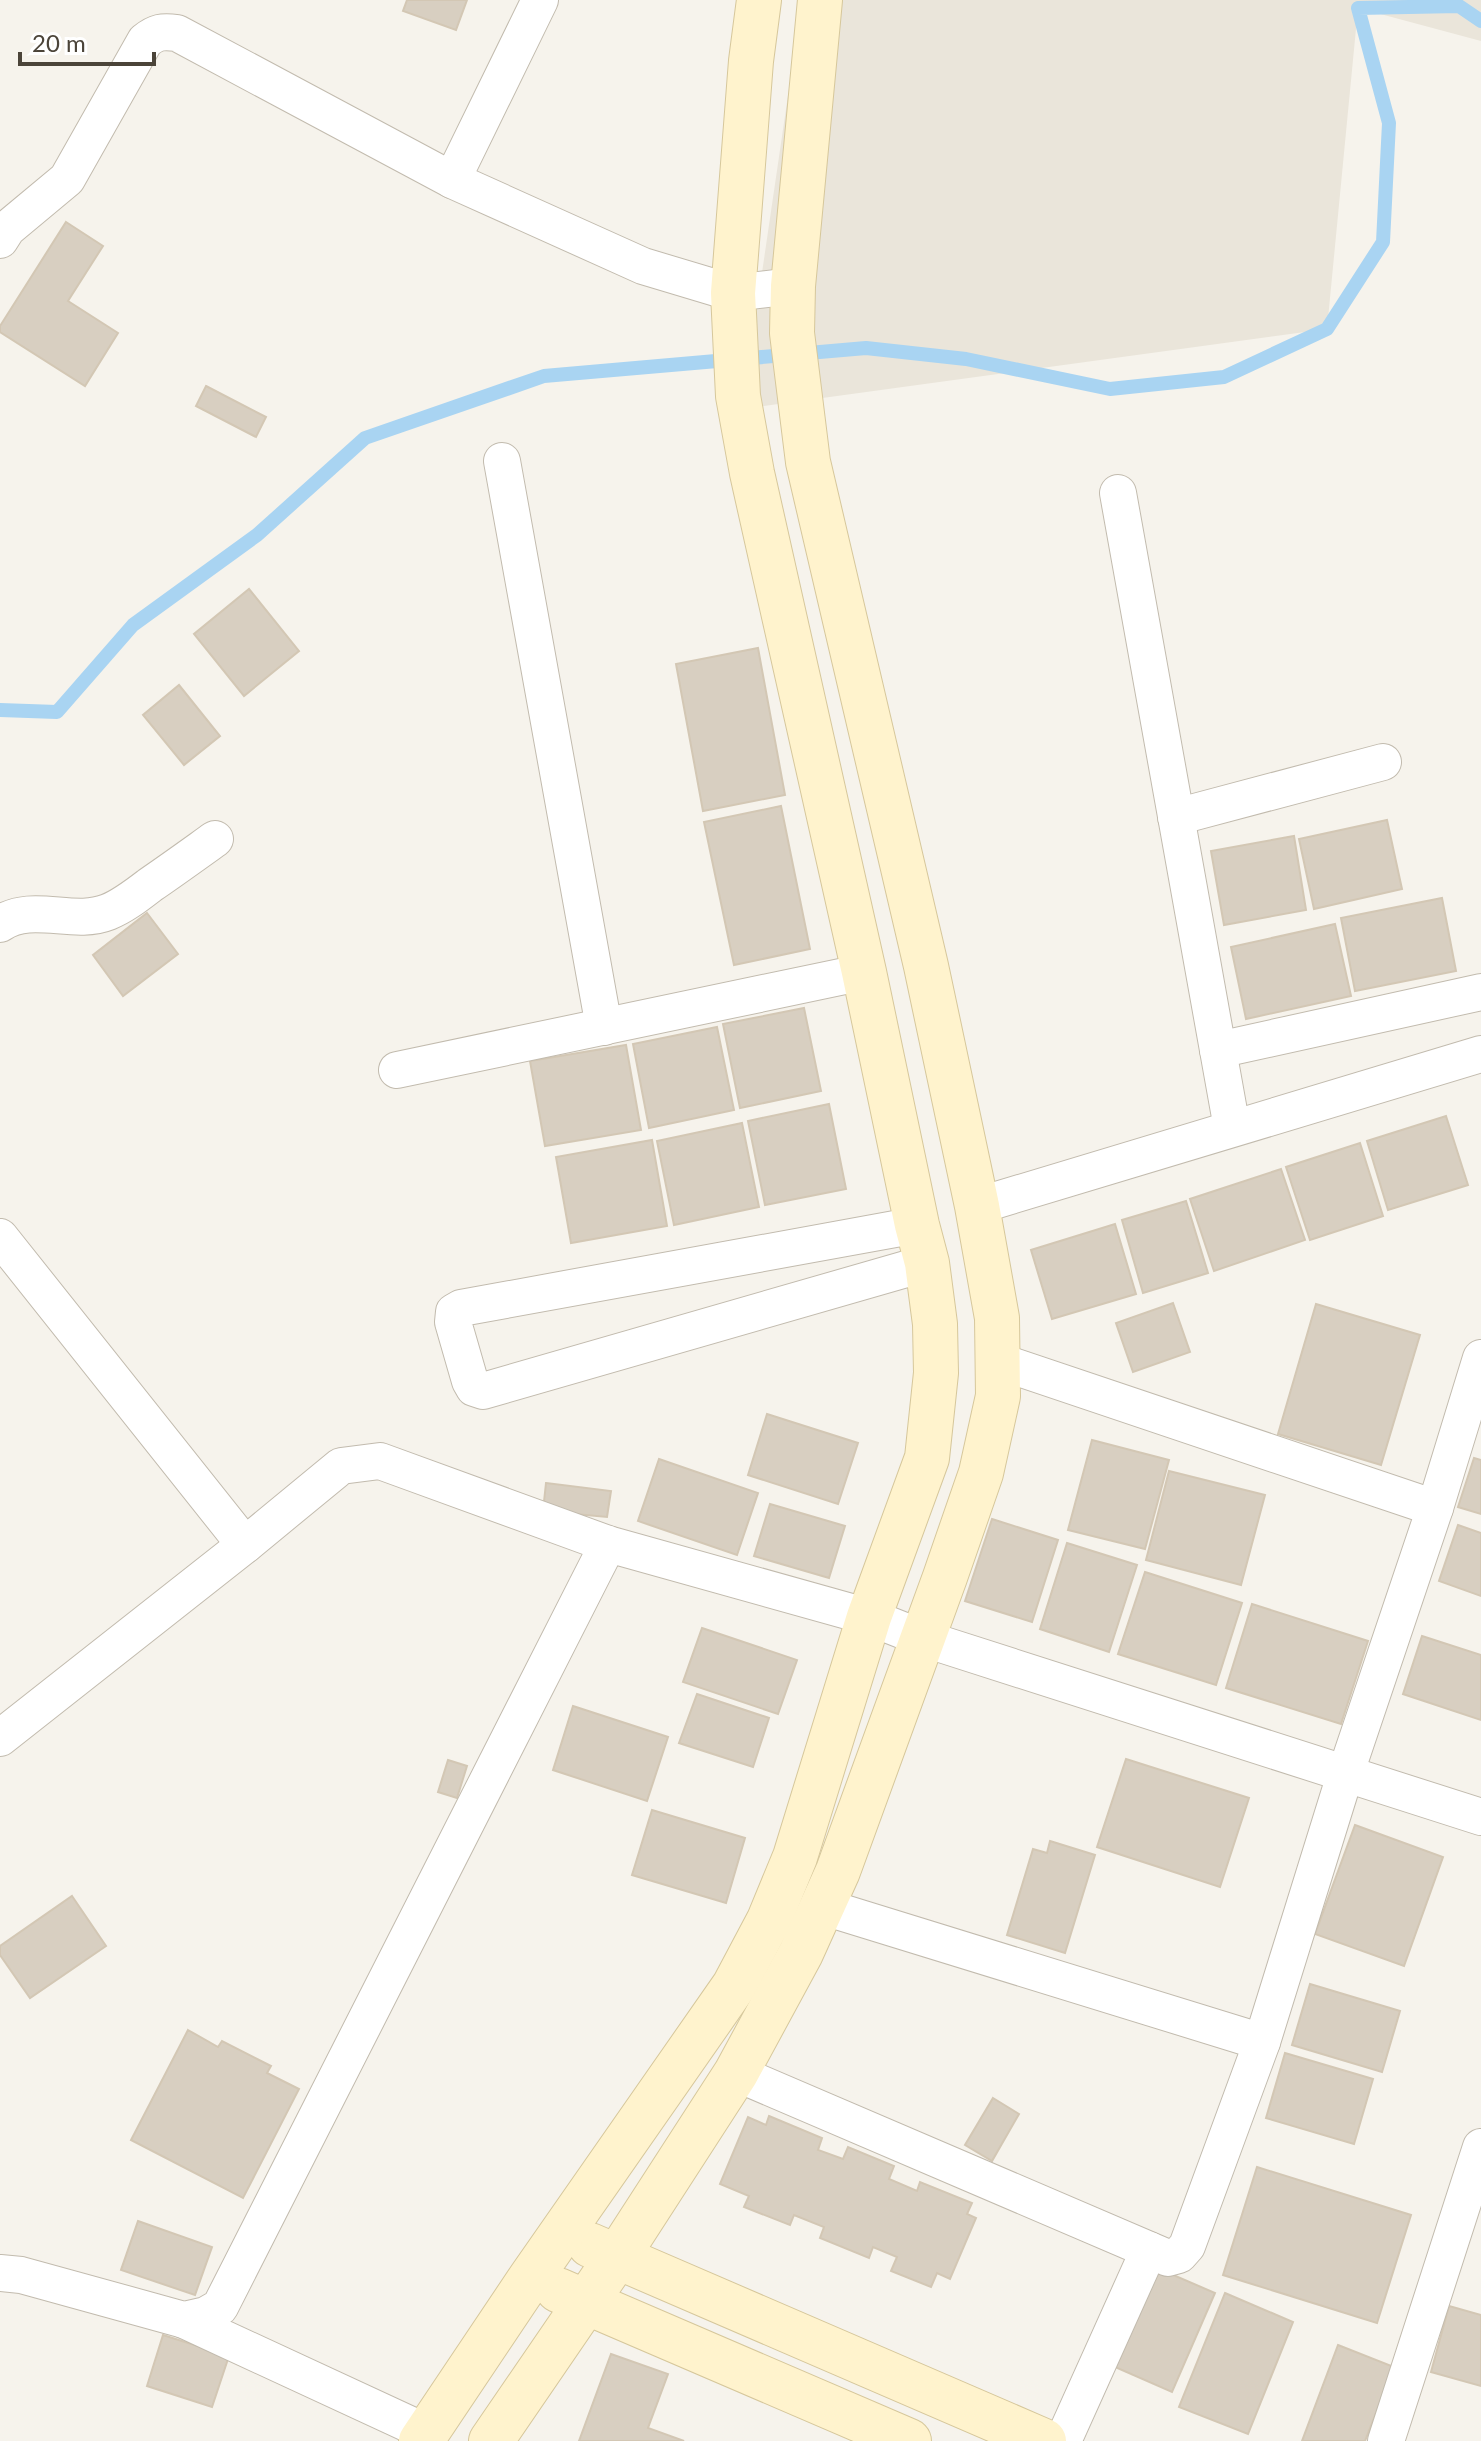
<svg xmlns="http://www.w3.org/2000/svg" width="1481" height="2441" viewBox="0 0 1481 2441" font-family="Lato,sans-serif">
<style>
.residential{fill:#eae5da}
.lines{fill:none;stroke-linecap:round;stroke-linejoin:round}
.stream{stroke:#a9d4f2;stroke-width:14}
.building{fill:#d8cfc1;stroke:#d3c7b4;stroke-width:2}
.street-casing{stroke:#c2bbae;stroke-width:38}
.secondary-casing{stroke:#d6c79b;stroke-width:46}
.street{stroke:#fff;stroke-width:36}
.secondary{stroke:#fff3cd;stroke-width:44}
</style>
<rect width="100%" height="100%" fill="#f6f3ec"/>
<path class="residential" d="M802,0h679v41l-123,-33 -31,321 -585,80z"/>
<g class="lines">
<path class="stream" d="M0,710l57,2 76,-87 124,-90 108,-97 179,-62 322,-28 100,11 144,30 114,-12 103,-48 56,-87 6,-119 -31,-115 101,-2 22,15"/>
</g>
<g class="building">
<path d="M407,0h60l-11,30 -53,-19z"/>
<path d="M66,222l37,24 -35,55 50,32 -33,53 -85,-54v-6z"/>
<path d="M206,386l60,31 -10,20 -60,-31z"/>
<path d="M249,589l50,62 -55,45 -50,-62z"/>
<path d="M758,648l27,147 -82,16 -27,-147z"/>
<path d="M179,685l41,51 -36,29 -41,-50z"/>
<path d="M781,806l29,143 -76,16 -30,-143z"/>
<path d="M1387,820l15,69 -88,20 -15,-70z"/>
<path d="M1294,836l12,74 -82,15 -13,-74z"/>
<path d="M1442,898l14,73 -101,20 -14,-73z"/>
<path d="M147,913l31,41 -55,42 -30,-41z"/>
<path d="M1335,924l16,72 -105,23 -15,-72z"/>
<path d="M804,1008l17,83 -81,17 -17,-84z"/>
<path d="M717,1027l17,83 -85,18 -16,-84z"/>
<path d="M626,1045l15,85 -96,16 -15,-85z"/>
<path d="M829,1104l17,85 -81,16 -17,-84z"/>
<path d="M1446,1116l22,69 -80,25 -21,-69z"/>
<path d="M742,1123l17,84 -85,18 -17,-84z"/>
<path d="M652,1140l15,86 -96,17 -15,-86z"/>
<path d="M1360,1143l23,73 -73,24 -24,-73z"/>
<path d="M1281,1169l24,71 -91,31 -24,-72z"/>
<path d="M1186,1201l22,72 -65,20 -21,-73z"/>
<path d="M1115,1224l21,70 -84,25 -21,-69z"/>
<path d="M1173,1303l17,49 -57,20 -17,-49z"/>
<path d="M1316,1304l104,31 -39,130 -103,-31z"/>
<path d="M767,1414l91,29 -20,61 -90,-29z"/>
<path d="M1092,1440l77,20 -24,89 -77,-19z"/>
<path d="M1474,1458l7,2v54l-23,-7z"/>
<path d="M659,1459l99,34 -21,62 -99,-34z"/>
<path d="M1169,1471l96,24 -24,90 -95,-25z"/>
<path d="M546,1483l65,8 -4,26 -64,-6z"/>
<path d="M770,1504l75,22 -16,52 -75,-22z"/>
<path d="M992,1519l66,21 -26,82 -67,-21z"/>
<path d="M1458,1525l23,8v63l-42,-15z"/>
<path d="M1067,1543l70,22 -28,87 -69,-23z"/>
<path d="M1145,1572l97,31 -26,82 -98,-31z"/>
<path d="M1252,1604l116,37 -27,83 -115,-36z"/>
<path d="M702,1628l95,32 -19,54 -95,-32z"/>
<path d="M1422,1636l59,19v65l-78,-26z"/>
<path d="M697,1694l72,24 -16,49 -74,-24z"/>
<path d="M573,1706l95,31 -21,64 -94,-31z"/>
<path d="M1126,1759l123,39 -29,89 -123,-40z"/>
<path d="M448,1760l19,6 -10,32 -19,-6z"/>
<path d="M652,1810l93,28 -19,65 -94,-28z"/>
<path d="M1355,1825l88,32 -39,109 -89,-32z"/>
<path d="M1050,1841l45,14 -30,98 -58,-18 26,-86 14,4z"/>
<path d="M72,1896l34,50 -76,52 -30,-43v-9z"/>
<path d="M1310,1984l90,27 -18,61 -90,-27z"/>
<path d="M188,2030l30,17 4,-6 49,25 -4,7 32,16 -56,109 -112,-58z"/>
<path d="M1285,2053l88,26 -19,65 -88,-26z"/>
<path d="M993,2098l26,16 -27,47 -27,-16z"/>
<path d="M769,2116l53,22 -4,12 25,9 5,-12 46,19 -5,13 28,12 3,-9 52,21 -5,11 9,4 -26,61 -13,-6 -6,14 -40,-16 6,-14 -24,-10 -4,11 -49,-20 4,-11 -30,-12 -4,10 -46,-18 5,-11 -29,-12 28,-67 18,8z"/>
<path d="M1257,2167l154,48 -34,108 -154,-48z"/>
<path d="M138,2221l74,26 -17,48 -74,-25z"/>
<path d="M1157,2268l58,25 -43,99 -57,-25z"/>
<path d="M1225,2293l68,29 -45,112 -69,-27z"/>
<path d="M1449,2306l32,9v71l-50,-14z"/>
<path d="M163,2335l66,21 -17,51 -65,-21z"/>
<path d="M1338,2345l56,22 -29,74h-63z"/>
<path d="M611,2354l57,20 -20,54 36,13h-105z"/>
</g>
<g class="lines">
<defs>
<g id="street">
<path d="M452,180l191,86 90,27 60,-7"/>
<path d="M0,240l7,-11 60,-50 78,-138c11,-9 17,-10 32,-8l275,147 88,-180"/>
<path d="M502,461l102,566"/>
<path d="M1118,493l114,635"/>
<path d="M1176,817l207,-55"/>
<path d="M0,924c32,-22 73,2 108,-12 15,-6 29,-17 42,-27 22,-15 44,-31 65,-46"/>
<path d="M1218,1050l263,-58"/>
<path d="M397,1070l467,-98"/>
<path d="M977,1206l504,-152"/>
<path d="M917,1225l-456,83 -7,4 -1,10 17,59 4,7 9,3 444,-128"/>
<path d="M0,1237l245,308"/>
<path d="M998,1361l437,147"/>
<path d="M0,1738l245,-193 96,-79 39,-5 228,83 261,73 53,21 559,179"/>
<path d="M821,1906l441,136"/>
<path d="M736,2073l432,185 11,-3 8,-9 75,-204 83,-267 90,-267 46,-150"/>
<path d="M0,2273l21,2 163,45 22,-5 14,-8 388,-763"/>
<path d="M184,2320l242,112"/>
<path d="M1063,2441l86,-191"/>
<path d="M1386,2441l95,-294"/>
</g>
<g id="secondary">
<path d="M590,2245l454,196"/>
<path d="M558,2290l351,151"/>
<path d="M421,2441l110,-164 203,-291 35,-66 26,-63 74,-240 58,-159 9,-85 -1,-49 -8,-61 -10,-38 -53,-253 -112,-499 -14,-77 -5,-103 18,-232 8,-61"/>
<path d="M491,2441l126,-184 119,-184 65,-120 37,-82 107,-294 36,-104 17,-77 -1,-78 -20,-112 -51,-240 -118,-504 -16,-129 1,-47 27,-286"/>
</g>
</defs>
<use href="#street" class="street-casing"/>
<use href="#secondary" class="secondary-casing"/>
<use href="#street" class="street"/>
<use href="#secondary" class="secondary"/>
</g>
<path d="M20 52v12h134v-12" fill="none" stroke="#4b4439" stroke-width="4"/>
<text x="32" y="52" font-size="24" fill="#4b4439" stroke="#ffffff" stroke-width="6" paint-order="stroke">20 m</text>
</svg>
